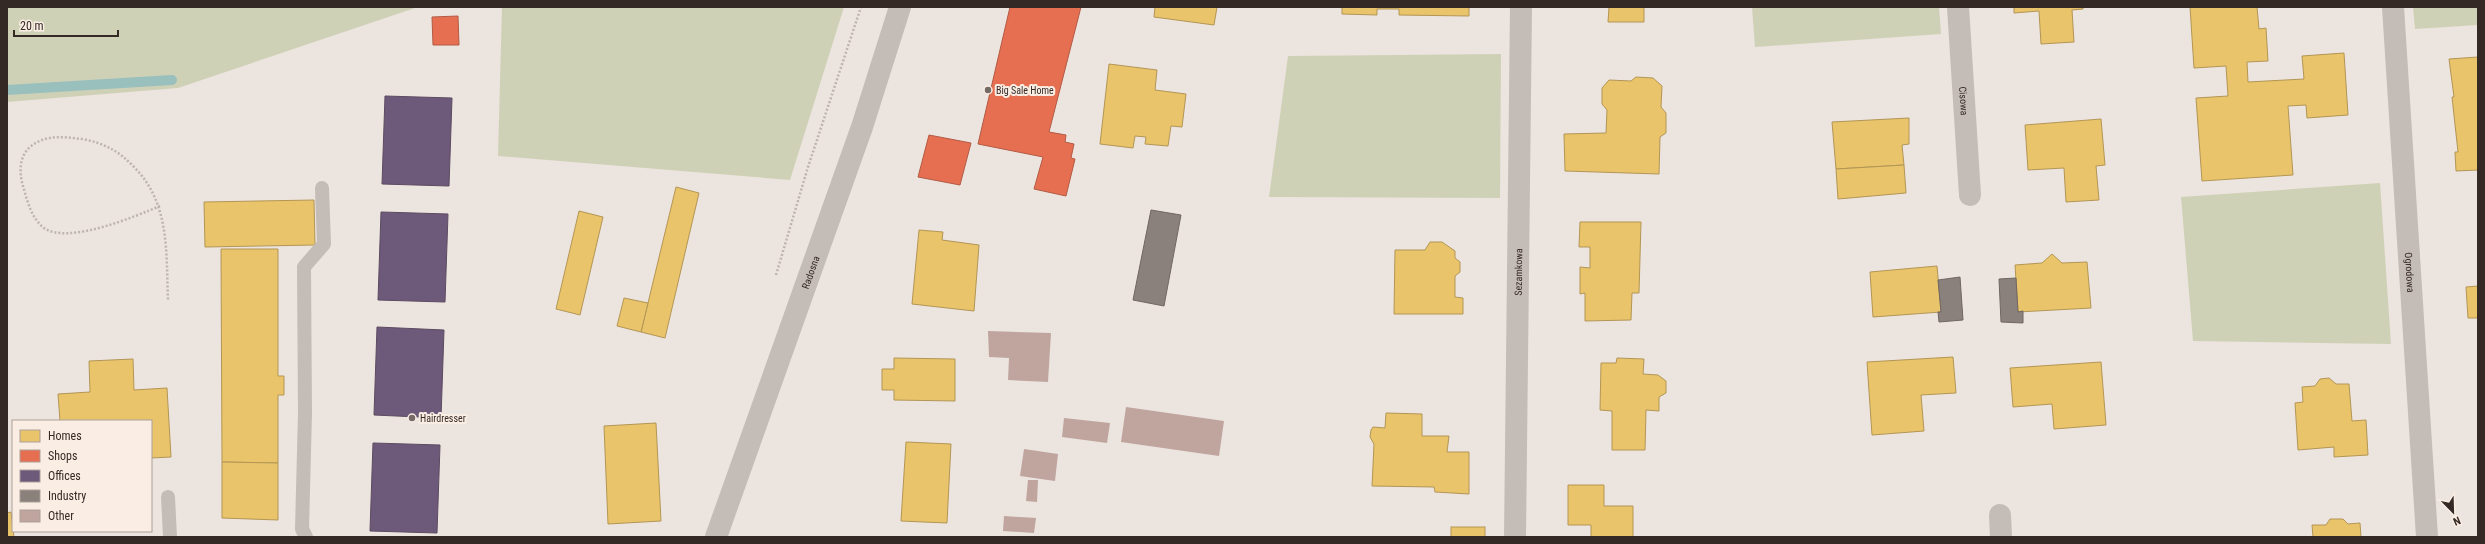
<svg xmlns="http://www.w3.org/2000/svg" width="2485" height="544" viewBox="0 0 2485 544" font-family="'Roboto Condensed',sans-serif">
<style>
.green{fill:#cfd1b7}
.homes{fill:#e9c46a;stroke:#b39656}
.shops{fill:#e76f51;stroke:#b25a44}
.offices{fill:#6d597a;stroke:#5c4b61}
.industry{fill:#8a817c;stroke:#706762}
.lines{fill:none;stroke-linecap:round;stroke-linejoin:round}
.stream{stroke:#99c0bc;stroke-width:10}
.building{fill:#c0a59f}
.path{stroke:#bdb4b0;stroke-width:2.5;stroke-dasharray:2 2;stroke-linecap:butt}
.service{stroke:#c4bcb7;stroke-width:14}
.minor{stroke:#c4bcb7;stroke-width:22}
.tertiary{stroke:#c4bcb7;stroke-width:22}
.poi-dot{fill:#756a66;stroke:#faeee4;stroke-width:1.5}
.labels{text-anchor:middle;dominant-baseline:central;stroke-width:4;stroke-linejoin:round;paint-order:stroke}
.poi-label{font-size:10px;fill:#352926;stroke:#faeee4;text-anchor:start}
.street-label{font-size:10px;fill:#352926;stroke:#faeee4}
</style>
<rect width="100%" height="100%" fill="#ece4de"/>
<g class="green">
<path d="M7,7h411l-240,81 -171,14z"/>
<path d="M502,7h342l-54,173 -292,-24z"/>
<path d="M1752,7h187l2,27 -186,13z"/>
<path d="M2413,7h65v18l-63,4z"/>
<path d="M1501,54l-1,144 -231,-1 19,-141z"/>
<path d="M2380,183l11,161 -198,-3 -12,-144z"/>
</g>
<g class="homes">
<path d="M1155,7h62l-3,18 -60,-8z"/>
<path d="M1342,7h127v9l-70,-1v-6h-22v6l-35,-1z"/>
<path d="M1609,7h35v15h-36z"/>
<path d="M2014,7h69v2l-11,1 2,32 -33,2 -2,-33 -25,2z"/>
<path d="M2190,7h71h-4l2,22 7,-1 2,33 -21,1 1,20 56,-3 -2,-23 42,-3 4,62 -41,3 -1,-13 -18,1 5,69 -91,6 -6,-83 32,-2 -2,-30 -32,2z"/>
<path d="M2478,57v113l-22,1 -1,-19h3l-6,-55h2l-5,-38z"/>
<path d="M1109,64l48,6 -2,20 31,4 -4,33 -11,-1 -3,20 -23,-2 1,-7 -11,-1 -2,12 -33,-4z"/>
<path d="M1636,77l17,1 9,8 -1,21 5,6v20l-6,4 -1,37 -94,-3 -1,-37 42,-1 1,-23 -5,-6v-16l7,-8 22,1z"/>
<path d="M1909,118v26l-7,1 2,20 -68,4 -4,-47z"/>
<path d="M2101,119l4,46 -9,1 3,34 -33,2 -2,-34 -36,2 -3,-45z"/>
<path d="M1904,165l2,28 -68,6 -2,-30z"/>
<path d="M676,187l23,6 -34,145 -24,-6z"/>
<path d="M314,200l1,45 -110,2 -1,-45z"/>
<path d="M579,211l24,6 -23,98 -24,-6z"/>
<path d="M1580,222h61l-2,71h-7l-1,27 -46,1v-28l-5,1v-27l10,1v-21h-11z"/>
<path d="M919,230l24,2 -1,8 37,5 -5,66 -62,-7z"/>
<path d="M1430,242h12l13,9v7l5,4v10l-5,4v21l8,1v16h-69l1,-64h30z"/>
<path d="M221,249h57v127h6v19h-6v68l-56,-1z"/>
<path d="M2052,254l10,9 25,-1 4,46 -73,4 -3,-47 27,-2z"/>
<path d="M1937,266l4,46 -68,5 -3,-45z"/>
<path d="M2478,286v32h-10l-2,-31z"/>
<path d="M624,298l24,5 -7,29 -24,-6z"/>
<path d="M1953,357l3,36 -35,2 3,36 -52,4 -5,-73z"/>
<path d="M894,358l61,1v42l-61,-1v-10h-12v-21h12z"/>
<path d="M1617,358l27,1 -1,15 15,1 8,6v12l-7,4v14l-13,-1 -1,40h-33v-39l-12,-1 1,-47h15z"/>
<path d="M133,359l1,31 33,-2 4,69 -20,1v-37h-91l-2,-27 32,-2 -1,-31z"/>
<path d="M2101,362l5,63 -52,4 -2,-25 -39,3 -3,-39z"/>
<path d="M2329,378l7,6h13l3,37 14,-1 2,35 -34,2v-10l-36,3 -3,-47 8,-1 -1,-15 13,-1 5,-7z"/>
<path d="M1386,413l36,1v22h27l-2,16h22v42l-34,-2 -1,-5 -62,-1 2,-42 -4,-7 1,-7 2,-3 12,1z"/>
<path d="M656,423l5,98 -53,3 -4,-98z"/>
<path d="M906,442l45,2 -4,79 -46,-2z"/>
<path d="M222,462l56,1v57l-56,-2z"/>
<path d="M1568,485h36v21h29v31h-42v-12h-23z"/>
<path d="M11,512l3,25h-7v-24z"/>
<path d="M2330,519h13l5,5 12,-1 1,14h-48l-1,-12h14z"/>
<rect x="1451" y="527" width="34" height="10"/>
</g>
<g class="shops">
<path d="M1010,7h71l-32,125 17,3 -1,7 9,2 -3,14 4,1 -9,37 -32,-7 9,-32 -65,-13z"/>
<path d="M458,16l1,29h-26l-1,-28z"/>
<path d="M929,135l42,8 -11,42 -42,-8z"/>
</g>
<g class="offices">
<path d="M385,96l67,2 -3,88 -67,-2z"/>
<path d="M381,212l67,2 -3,88 -67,-2z"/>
<path d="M377,327l67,3 -3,88 -67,-3z"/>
<path d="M373,443l67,2 -3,88 -67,-2z"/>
</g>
<g class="industry">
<path d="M1151,210l30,5 -17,91 -31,-6z"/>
<path d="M1960,277l3,43 -24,2 -1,-10h3l-3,-32z"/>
<path d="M2016,278l2,34 5,-1v12l-22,-1 -2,-43z"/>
</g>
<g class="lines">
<path class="stream" d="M7,90l165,-10"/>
</g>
<g class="building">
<path d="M988,331l63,2 -3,49 -40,-2 1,-22 -20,-1z"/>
<path d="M1126,407l98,14 -5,35 -98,-14z"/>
<path d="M1064,418l46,5 -3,20 -45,-6z"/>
<path d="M1024,449l34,5 -3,27 -35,-5z"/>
<path d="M1028,480h10l-1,22 -11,-1z"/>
<path d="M1004,516l32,2 -2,15 -31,-2z"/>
</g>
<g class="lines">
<g class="path">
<path d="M160,206c-24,10 -92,39 -116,22 -13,-10 -17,-28 -21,-42 -4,-14 -4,-29 7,-39 15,-13 34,-10 52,-8 22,4 37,12 52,28 36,36 32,85 34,133"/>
<path d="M776,275l32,-108 53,-160"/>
</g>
<g class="service">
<path d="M168,497l2,40"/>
<path d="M306,537l-4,-8 3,-116 -1,-146 20,-23 -2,-56"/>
</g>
<g class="minor">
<path id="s1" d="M1958,7l12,188"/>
<path id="s2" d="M2393,7l34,530"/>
<path d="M2000,515l1,22"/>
<path id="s3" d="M1515,537l6,-530"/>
</g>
<path class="tertiary" id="s4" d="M716,537l146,-410 38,-120"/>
</g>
<g class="poi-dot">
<circle cx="988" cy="90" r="4"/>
<circle cx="412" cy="418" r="4"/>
</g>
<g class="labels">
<g class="poi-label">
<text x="996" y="90">Big Sale Home</text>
<text x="420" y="418">Hairdresser</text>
</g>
<g class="street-label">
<text stroke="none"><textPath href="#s1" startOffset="94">Cisowa</textPath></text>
<text stroke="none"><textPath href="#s3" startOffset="265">Sezamkowa</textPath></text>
<text stroke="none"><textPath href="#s2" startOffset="266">Ogrodowa</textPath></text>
<text stroke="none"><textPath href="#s4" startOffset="281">Radosna</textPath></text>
</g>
</g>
<rect width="2485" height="544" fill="none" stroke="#352926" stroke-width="16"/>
<rect x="12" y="420" width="140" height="112" fill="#faeee4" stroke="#ab9f98"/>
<rect x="20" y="430" width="20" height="12" fill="#e9c46a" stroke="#ab9f98"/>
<text x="48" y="440" font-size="12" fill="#352926">Homes</text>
<rect x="20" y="450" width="20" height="12" fill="#e76f51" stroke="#ab9f98"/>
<text x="48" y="460" font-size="12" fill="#352926">Shops</text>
<rect x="20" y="470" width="20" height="12" fill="#6d597a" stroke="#ab9f98"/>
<text x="48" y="480" font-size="12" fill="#352926">Offices</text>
<rect x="20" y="490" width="20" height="12" fill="#8a817c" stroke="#ab9f98"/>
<text x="48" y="500" font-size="12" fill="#352926">Industry</text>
<rect x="20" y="510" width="20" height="12" fill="#c0a59f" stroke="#ab9f98"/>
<text x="48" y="520" font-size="12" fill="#352926">Other</text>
<g transform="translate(2453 512) rotate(157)" stroke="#faeee4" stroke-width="3" paint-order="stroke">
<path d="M0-3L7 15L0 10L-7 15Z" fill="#352926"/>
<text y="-6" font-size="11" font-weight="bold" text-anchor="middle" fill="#352926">N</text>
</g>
<path d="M14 30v6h104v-6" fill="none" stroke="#352926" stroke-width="2"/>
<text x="20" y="30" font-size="12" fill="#352926" stroke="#faeee4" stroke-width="3" paint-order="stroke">20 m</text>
</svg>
